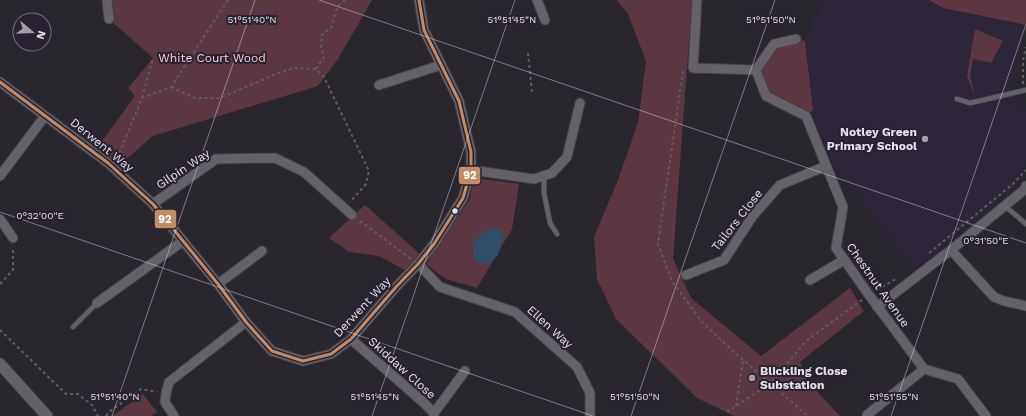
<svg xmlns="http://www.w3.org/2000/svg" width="1026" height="416" viewBox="0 0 1026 416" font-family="'Work Sans',sans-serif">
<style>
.built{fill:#2d2538}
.green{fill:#5c3641}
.water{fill:#2e4e6a}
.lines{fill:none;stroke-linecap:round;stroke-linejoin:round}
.service-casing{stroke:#444148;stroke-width:6}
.minor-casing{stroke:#444148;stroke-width:11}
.tertiary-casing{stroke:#444148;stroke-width:13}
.path{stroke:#5f5c63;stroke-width:2;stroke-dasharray:3 3;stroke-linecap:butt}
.service{stroke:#646268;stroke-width:4.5}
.minor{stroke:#646268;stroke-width:9}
.tertiary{stroke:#646268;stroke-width:11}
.bus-1-casing{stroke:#282231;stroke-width:6}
.bus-1{stroke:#c18c65;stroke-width:3}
.ticks{fill:none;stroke:#e4e0ea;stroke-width:1;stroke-opacity:0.45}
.poi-dot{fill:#a39fa8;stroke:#282231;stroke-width:1.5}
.bus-dot{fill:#e4e0ea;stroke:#282231;stroke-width:1.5}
.labels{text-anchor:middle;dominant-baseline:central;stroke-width:4;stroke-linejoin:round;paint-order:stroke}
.park-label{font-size:12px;fill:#fecdd8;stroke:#282231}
.poi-label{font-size:12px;font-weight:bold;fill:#e4e0ea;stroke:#282231;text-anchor:end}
.street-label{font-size:12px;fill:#e4e0ea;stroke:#282231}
.ticks-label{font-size:10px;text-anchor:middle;fill:#e4e0ea;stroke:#282231;stroke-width:4;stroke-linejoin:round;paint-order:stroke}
.line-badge{stroke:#282231;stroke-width:1.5}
.badge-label{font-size:11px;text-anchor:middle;font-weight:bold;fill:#fff}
</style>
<rect width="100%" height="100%" fill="#29262e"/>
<path class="built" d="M821,0h108l14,8 81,17 -12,66 14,20v50l-11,23 -101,86 -79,-102 -21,-51 -9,-76z"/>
<g class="green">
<path d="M107,0h265l-34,59 -20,27 -165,50 -38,33 -21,-17 41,-56 -7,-8 25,-30 -44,-39z"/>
<path d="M617,0h75l-19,259 18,39 70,58 89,-68 14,23 -64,51 8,20 32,34h-106l-37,-18 -81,-79 -19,-40 -3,-42 24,-57 20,-58 8,-61 -18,-47z"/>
<path d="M929,0h97v25l-83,-17z"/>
<path d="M975,29l28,12 -12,22 -18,-4 -3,16 5,21 -8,-20z"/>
<path d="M796,39l9,2 8,69 -7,6 -40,-20 -10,-26 18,-26z"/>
<path d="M474,178l45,6 -7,45 -35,59 -31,-9 -20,-15 44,-65z"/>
<path d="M365,205l55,49 -10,19 -31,-17 -30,-4 -20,-14z"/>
<path d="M143,394l14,18 -6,4h-39z"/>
</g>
<path class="water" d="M489,229h11l4,8 -6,18 -10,10 -14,-5c-2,-18 1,-22 15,-31z"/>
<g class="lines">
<defs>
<g id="service">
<path d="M957,99l13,4 56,-13"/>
<path d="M544,176v17l6,30 7,11"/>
<path d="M1005,206l21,18"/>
<path d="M73,327l24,-24"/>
</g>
<g id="minor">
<path d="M107,0l2,19"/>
<path d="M537,0l8,20"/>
<path d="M697,0l-4,68 63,2"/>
<path d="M796,39l-22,5 -18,26 10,26 40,20 37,91 -7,41 33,47 55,74 34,10 28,37"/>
<path d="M0,82l108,81 45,41 65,80 28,38 26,29 31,10 28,-7 20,-15 45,-52 22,-23 16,-20 29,-46 8,-28v-18l-12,-51 -35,-71 -5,-30"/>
<path d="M379,85l62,-20"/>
<path d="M471,170l63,9 18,-6 15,-16 13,-54"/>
<path d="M0,176l45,-60"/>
<path d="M153,204l63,-45 59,-1 29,14 48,43"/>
<path d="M0,219l13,19"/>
<path d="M951,250l43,47 10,4 22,5"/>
<path d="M418,264l22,23 75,25 62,55 13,26v23"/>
<path d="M686,275l38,-15 28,-43 28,-32 46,-19"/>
<path d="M810,280l34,-20"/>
<path d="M218,284l44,-33"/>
<path d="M97,303l86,-62"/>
<path d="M877,307l74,-57 73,-60 2,-4"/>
<path d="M351,339l72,63 11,11v3"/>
<path d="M434,413l31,-42"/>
<path d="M174,416l-9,-14 1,-9 3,-11 77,-60"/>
<path d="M867,416v-1l57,-46"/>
</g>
<path id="tertiary" d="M0,364l47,52"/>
</defs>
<use href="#service" class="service-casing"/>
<use href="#minor" class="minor-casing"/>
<use href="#tertiary" class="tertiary-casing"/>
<g class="path">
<path d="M528,53l4,40"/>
<path d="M316,69l8,-12 -3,-9 1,-13 9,-7 6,-21 8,-7"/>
<path d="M683,71l-25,173 14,37 30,41 33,31 73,63"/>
<path d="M1023,84v-23l3,-14"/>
<path d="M171,87l24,11h25l56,-24 18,-6 22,1 8,8 45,94 -3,13 -16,18"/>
<path d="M142,98l29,-11 57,-87"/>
<path d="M117,159l25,-61 11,-40"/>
<path d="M360,221l51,38"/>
<path d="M929,253l84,-69 13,-14"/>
<path d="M0,284l13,-14v-23"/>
<path d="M877,290l19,-11"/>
<path d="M0,330l66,64h12l14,11 6,11"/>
<path d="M736,406l7,-46"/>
<path d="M727,412l44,-29 35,-42 56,-41"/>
<path d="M106,416l3,-4 32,-23 16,3"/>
</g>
<use href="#service" class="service"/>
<use href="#minor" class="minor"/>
<use href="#tertiary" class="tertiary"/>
<defs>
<path id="bus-1" d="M0,82l108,81 45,41 65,80 28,38 26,29 31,10 28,-7 20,-15 45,-52 22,-23 16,-20 29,-46 8,-28v-18l-12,-51 -35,-71 -5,-30"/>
</defs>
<use href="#bus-1" class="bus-1-casing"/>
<use href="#bus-1" class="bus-1"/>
</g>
<path class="ticks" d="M319,0l707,243M0,212l593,204M112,416l143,-416M372,416l143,-416M631,416l144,-416M891,416l135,-392"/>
<g class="poi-dot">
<circle cx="925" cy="139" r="4"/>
<circle cx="752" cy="378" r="4"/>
</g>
<circle class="bus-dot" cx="455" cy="211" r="3.5"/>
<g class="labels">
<g class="park-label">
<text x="212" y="58">White Court Wood</text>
</g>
<g class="poi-label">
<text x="917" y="132">Notley Green<tspan x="917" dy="14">Primary School</tspan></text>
<text x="760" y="371" text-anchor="start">Blickling Close<tspan x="760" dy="14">Substation</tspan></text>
</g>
<g class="street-label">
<text transform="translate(102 145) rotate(39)">Derwent Way</text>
<text transform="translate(183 169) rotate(-34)">Gilpin Way</text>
<text transform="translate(737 220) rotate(-52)">Tailors Close</text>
<text transform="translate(878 285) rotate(55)">Chestnut Avenue</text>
<text transform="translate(362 307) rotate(-47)">Derwent Way</text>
<text transform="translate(550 327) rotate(42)">Ellen Way</text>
<text transform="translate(402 368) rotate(42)">Skiddaw Close</text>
</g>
</g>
<g class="ticks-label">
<text x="252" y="23">51°51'40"N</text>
<text x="771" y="23">51°51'50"N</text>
<text x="512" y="23">51°51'45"N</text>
<text x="40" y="219">0°32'00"E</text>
<text x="986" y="244">0°31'50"E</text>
<text x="115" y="400">51°51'40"N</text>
<text x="375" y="400">51°51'45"N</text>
<text x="635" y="400">51°51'50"N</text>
<text x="894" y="400">51°51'55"N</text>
</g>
<g class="line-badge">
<rect x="458" y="166" width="23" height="19" rx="4" fill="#c18c65"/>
<rect x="154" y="209" width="23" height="20" rx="4" fill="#c18c65"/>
</g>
<g class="badge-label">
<text x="470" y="179">92</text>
<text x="165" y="223">92</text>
</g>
<g transform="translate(32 32) rotate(109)"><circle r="19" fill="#282231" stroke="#736e7b"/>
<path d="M0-3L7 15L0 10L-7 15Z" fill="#a39fa8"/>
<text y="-6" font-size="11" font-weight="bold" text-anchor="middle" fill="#e4e0ea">N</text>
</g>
</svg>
